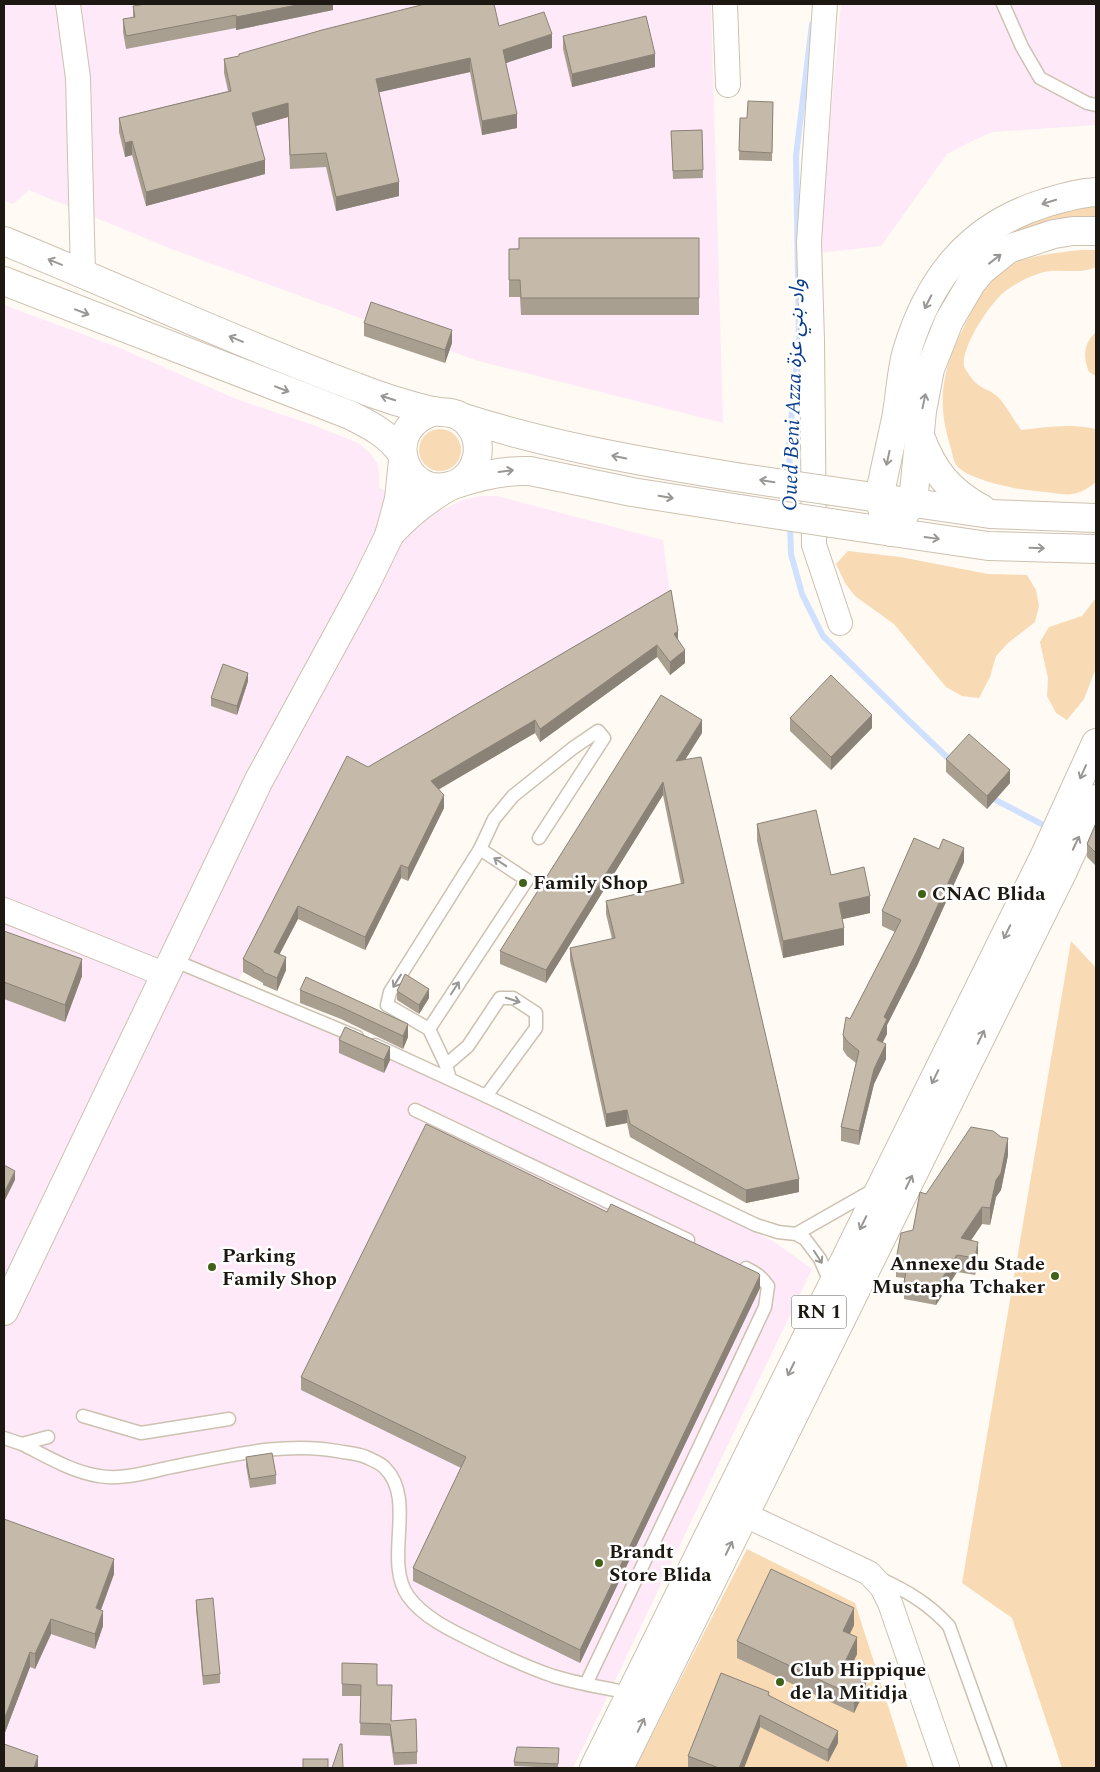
<svg xmlns="http://www.w3.org/2000/svg" width="1100" height="1772" viewBox="0 0 1100 1772" font-family="Spectral,'Noto Sans Arabic',serif">
<style>
.industrial{fill:#fee9f8}
.green{fill:#f8dab4}
.lines{fill:none;stroke-linecap:round;stroke-linejoin:round}
.stream{stroke:#cfe1ff;stroke-width:6}
.lane-casing{stroke:#cdc1b1;stroke-width:15}
.street-casing{stroke:#cdc1b1;stroke-width:26}
.secondary-casing{stroke:#cdc1b1;stroke-width:30}
.highway-casing{stroke:#cdc1b1;stroke-width:30}
.lane{stroke:#fff;stroke-width:12}
.street{stroke:#fff;stroke-width:24}
.secondary{stroke:#fff;stroke-width:28}
.highway{stroke:#fff;stroke-width:28}
.highway-bridge-casing{stroke:#cdc1b1;stroke-width:30;stroke-linecap:butt}
.highway-bridge{stroke:#fff;stroke-width:28}
.wall{fill:#a99f91}
.shaded-wall{fill:#8a8276}
.building{fill:#c5b9a9;stroke:#8a8276}
.oneway{stroke:#999794}
.poi-dot{fill:#406117;stroke:#fff;stroke-width:2}
.labels{text-anchor:middle;dominant-baseline:central;stroke-width:5;stroke-linejoin:round;paint-order:stroke}
.shield{fill:#fff;stroke:#615d59;stroke-width:1}
.shield-label{font-size:19px;font-weight:bold;fill:#1d1812}
.poi-label{font-size:20px;font-weight:bold;fill:#1d1812;stroke:#fff;text-anchor:start}
.water-label{font-size:21px;font-style:italic;fill:#0a3e8e;stroke:#fff}
</style>
<rect width="100%" height="100%" fill="#fffaf3"/>
<g class="industrial">
<path d="M4,4h707l12,419 -248,-63 -306,-112 -140,-58 -16,14 -9,-3z"/>
<path d="M841,4h255v121l-104,7 -20,9 -25,13 -66,92 -63,7z"/>
<path d="M4,305l116,43 116,51 77,26 45,18 11,9 8,11 2,12v13l56,25 28,-13 19,-4h15l166,44 8,62 -303,178 -21,-11 -111,216 537,256 39,28 -239,499h-569z"/>
</g>
<g class="green">
<path d="M1096,206v17l-139,58 -16,25 -6,14 -34,168 -1,-1 17,-120 18,-59 42,-57 50,-30 50,-14z"/>
<path d="M1081,250h15v17c-16,8 -35,1 -52,5 -15,4 -30,12 -41,21 -14,12 -42,54 -39,73 1,3 4,7 6,10 10,14 16,11 27,20 7,6 18,26 24,34 24,-3 52,-7 75,-1v53c-23,19 -33,11 -60,9 -18,-1 -67,-11 -79,-25 -4,-5 -5,-15 -7,-21 -17,-54 -2,-88 22,-134 8,-14 13,-28 25,-38 23,-17 56,-20 84,-23z"/>
<path d="M1096,332v44l-7,-4c-6,-15 -6,-28 7,-40z"/>
<circle cx="440" cy="450" r="21"/>
<path d="M848,551l52,6 88,17 39,1 9,15 3,16 -4,16 -27,21 -12,13 -6,21 -11,21 -17,-2 -16,-9 -52,-63 -39,-28 -10,-13 -9,-19z"/>
<path d="M1096,598v70l-12,31 -17,21 -11,-7 -9,-17 1,-18 -8,-36 9,-15 33,-11z"/>
<path d="M1071,941l25,27v800h-34l-50,-150 -50,-35z"/>
<path d="M747,1549l108,54 53,165h-273z"/>
</g>
<g class="lines">
<g class="stream">
<path d="M790,478l-1,-36 10,-103 -3,-183 16,-132"/>
<path d="M790,523l1,31 11,40 21,42 82,81 47,45"/>
<path d="M988,796l63,33"/>
</g>
<defs>
<g id="lane">
<path d="M1003,4l19,43 18,31 47,25 9,2"/>
<path d="M480,849l14,-30 19,-23 60,-48 25,-17 6,7 -65,100"/>
<path d="M173,960l184,77"/>
<path d="M429,1029l98,-149 -47,-31 -90,143 -3,13 42,24 17,36 4,14"/>
<path d="M375,1045l111,51 270,129 22,7 18,2 9,5 15,20 11,25"/>
<path d="M446,1065l22,-19 32,-48h13l23,15v15l-50,68"/>
<path d="M415,1110l273,130"/>
<path d="M796,1234l79,-45"/>
<path d="M83,1416l58,17 88,-14"/>
<path d="M4,1438l18,6 26,-7"/>
<path d="M22,1444c24,12 50,28 77,32 21,4 47,-3 68,-8 58,-11 117,-28 176,-16 8,1 16,2 23,5 6,3 15,6 19,11 32,32 -2,92 23,128 15,21 42,34 65,45 26,13 53,26 80,35 26,8 52,12 78,17"/>
<path d="M881,1579c26,12 48,25 68,47l51,142"/>
<path d="M586,1684l108,-226 71,-151 3,-21c-6,-9 -12,-13 -22,-18"/>
</g>
<g id="street">
<path d="M68,4l10,74 5,195"/>
<path d="M725,4l3,81"/>
<path d="M825,4l-16,238 3,99 2,204 26,78"/>
<path d="M4,910l162,65"/>
<path d="M745,1515l124,58 13,14 8,16 57,165"/>
</g>
<g id="secondary">
<path d="M389,535c18,-20 38,-36 61,-49"/>
<path d="M4,1311l255,-531 106,-195 24,-49 10,-37 4,-39"/>
</g>
<g id="highway">
<path d="M4,241c118,48 233,102 352,146 25,10 51,18 76,24 11,2 20,0 29,6 27,18 20,61 -11,69 -47,13 -71,-59 -15,-75"/>
<path d="M4,281l346,134c20,10 40,20 52,39"/>
<path d="M461,417c90,29 182,45 275,60"/>
<path d="M920,436c13,35 29,55 62,73"/>
<path d="M459,483c24,-8 46,-13 71,-12l102,21 108,17"/>
<path d="M832,491l158,23 106,4"/>
<path d="M831,523l157,23 108,3"/>
<path d="M891,532c-3,-9 -12,-27 -11,-36 0,-7 3,-15 4,-22 4,-18 8,-37 12,-55 4,-21 5,-48 11,-68 22,-73 63,-125 138,-148 17,-5 33,-10 51,-11"/>
<path d="M891,532l22,-30 9,-91 8,-42 19,-48 23,-39 10,-12 26,-21 46,-15 19,-3h23"/>
<path d="M594,1768l450,-911 52,-114"/>
<path d="M619,1768l444,-897 33,-72"/>
</g>
</defs>
<use href="#lane" class="lane-casing"/>
<use href="#street" class="street-casing"/>
<use href="#secondary" class="secondary-casing"/>
<use href="#highway" class="highway-casing"/>
<use href="#lane" class="lane"/>
<use href="#street" class="street"/>
<use href="#secondary" class="secondary"/>
<use href="#highway" class="highway"/>
<defs>
<g id="highway-bridge">
<path d="M736,477l96,14"/>
<path d="M740,509l91,14"/>
</g>
</defs>
<use href="#highway-bridge" class="highway-bridge-casing"/>
<use href="#highway-bridge" class="highway-bridge"/>
</g>
<g class="wall">
<path d="M333,4v6l-97,20v-2l-110,21 -3,-17v-13l10,-1v-12z"/>
<path d="M499,26l53,22 -46,15 11,65 -35,7 -12,-63 -91,20 20,104 -63,15 -10,-44 -36,2 -2,-52 -32,9 9,48 -119,32 -14,-51 -7,2 -6,-25v-14l109,-27 -4,-18v-14l15,-2v-3z"/>
<path d="M563,36l92,31 -83,20 -9,-38z"/>
<path d="M773,102l-1,59 -33,-1 1,-42h7z"/>
<path d="M702,130l1,48 -30,1 -2,-48z"/>
<path d="M699,238v77h-178l-1,-18h-11v-48z"/>
<path d="M364,323l88,20 -7,20 -81,-27z"/>
<path d="M671,590l7,51 7,22 -15,12 -13,-18 -117,85 -5,-9 -96,56 5,19 -36,73 -7,-3 -36,72 -67,-31 -19,35 7,16 -9,21 -14,-6v-2l-20,-11v-13l125,-192z"/>
<path d="M248,681l-11,34 -26,-9v-8z"/>
<path d="M790,718l82,10 -41,42 -41,-39z"/>
<path d="M702,733l-17,27 114,432 -53,11 -116,-66 -3,-14 -21,4 -36,-167v-12l42,-9 -6,-25v-13l75,-17 -18,-89 -117,188 -46,-19v-13z"/>
<path d="M946,759l64,24 -23,26 -41,-37z"/>
<path d="M1096,823v43l-9,-9v-13z"/>
<path d="M757,824l74,51 39,38 -28,6 2,26 -61,13 -26,-117z"/>
<path d="M964,862l-47,104 -30,59v9l-5,9 4,16 -12,25 -15,61 -18,-4v-14l15,-64 -9,-7 -4,-6v-15l7,-16 45,-87 -13,-6v-15z"/>
<path d="M4,931l78,45 -17,46 -61,-23z"/>
<path d="M306,977l102,60 -5,12 -62,-30 -41,-16v-13z"/>
<path d="M397,991l32,7 -10,16 -22,-14z"/>
<path d="M339,1040l51,20 -6,13 -45,-20z"/>
<path d="M1008,1155l-7,35 -5,7 -6,28 -8,-1 -11,16 7,19 -3,16 -18,-3 -21,33 -32,-6v-21l-8,-1v-17l17,-30 13,-36z"/>
<path d="M760,1288l-180,375 -167,-82v-13l48,-100 -160,-78v-13z"/>
<path d="M246,1457l30,18v9l-26,4 -4,-22z"/>
<path d="M4,1519l110,55 -13,36 2,16 -8,23 -44,-15 -16,35 -5,-2 -26,68z"/>
<path d="M196,1600l24,74v9l-17,2 -7,-76z"/>
<path d="M854,1625l-4,9 7,20 -5,11 14,23 -12,25 -117,-55v-17z"/>
<path d="M342,1663l35,22 15,36 25,31v12l-23,1 -4,-29 -30,-1 1,-39h-19z"/>
<path d="M769,1695l69,48 -10,19 -68,-35 -16,41h-56v-12z"/>
<path d="M559,1748l-1,20 -44,-2v-4z"/>
</g>
<g class="shaded-wall">
<path d="M302,4h31v6l-97,20v-13z"/>
<path d="M552,34v14l-49,16v-14z"/>
<path d="M655,54v13l-83,20v-13z"/>
<path d="M470,58v14l-94,21v-14z"/>
<path d="M288,103v14l-36,10v-14z"/>
<path d="M517,114v14l-35,7v-14z"/>
<path d="M132,141v14l-7,2v-14z"/>
<path d="M265,160v14l-119,32v-14z"/>
<path d="M399,182v14l-63,15v-14z"/>
<path d="M452,330v13l-7,20v-13z"/>
<path d="M678,631v13l-4,-10z"/>
<path d="M657,645v12l-117,85v-13z"/>
<path d="M685,650v13l-15,12v-13z"/>
<path d="M248,673v8l-11,34v-9z"/>
<path d="M872,715v13l-41,42v-13z"/>
<path d="M535,720v13l-104,61v-13z"/>
<path d="M702,720v13l-26,41v-13z"/>
<path d="M1010,770v13l-23,26v-13z"/>
<path d="M663,782v13l-117,188v-13z"/>
<path d="M444,795v13l-36,73v-13z"/>
<path d="M964,848v14l-47,104 -30,59v9l-10,20v-14l7,-23z"/>
<path d="M401,865v13l-36,72v-13z"/>
<path d="M870,896v17l-31,7v-17z"/>
<path d="M298,906v13l-24,46v-13z"/>
<path d="M844,928v17l-61,13v-17z"/>
<path d="M286,957v13l-9,21v-13z"/>
<path d="M82,959v17l-17,46v-17z"/>
<path d="M429,989v9l-10,16v-9z"/>
<path d="M408,1024v13l-5,12v-13z"/>
<path d="M886,1044v15l-12,25 -15,61v-14l15,-62z"/>
<path d="M390,1047v13l-6,13v-13z"/>
<path d="M627,1110v13l-21,4v-13z"/>
<path d="M1008,1138v17l-7,35 -5,7 -6,28v-17l6,-28z"/>
<path d="M15,1171v9l-11,22v-9z"/>
<path d="M799,1179v13l-53,11v-13z"/>
<path d="M982,1207v17l-21,31v-17z"/>
<path d="M978,1242v17l-3,16v-17z"/>
<path d="M957,1255v17l-21,33v-17z"/>
<path d="M760,1275v13l-180,375v-13z"/>
<path d="M114,1559v15l-18,49v-15z"/>
<path d="M854,1608v17l-11,23v-17z"/>
<path d="M103,1611v15l-8,23v-15z"/>
<path d="M51,1619v15l-16,35v-15z"/>
<path d="M857,1637v17l-12,25v-17z"/>
<path d="M30,1652v15l-26,68v-15z"/>
<path d="M866,1671v17l-12,25v-17z"/>
<path d="M760,1715v12l-16,41h-5z"/>
<path d="M838,1731v12l-10,19v-12z"/>
<path d="M38,1756v12h-4z"/>
</g>
<g class="building">
<path d="M146,4h156l-66,13v-2l-110,21 -3,-17 12,-2 -2,-11z"/>
<path d="M425,4h69l5,22 45,-14 8,22 -49,16 14,64 -35,7 -12,-63 -94,21 23,103 -63,15 -10,-44 -36,2 -2,-52 -36,10 13,47 -119,32 -14,-51 -7,2 -6,-25 112,-27 -7,-32 15,-3v-2l83,-24z"/>
<path d="M646,16l9,38 -83,20 -9,-38z"/>
<path d="M748,101l25,1 -1,51 -33,-2 1,-33h7z"/>
<path d="M702,130l1,40 -30,1 -2,-40z"/>
<path d="M519,238h180v60h-178l-1,-18h-11v-31h10z"/>
<path d="M371,302l81,28 -7,20 -81,-27z"/>
<path d="M671,590l7,41 -4,3 11,16 -15,12 -13,-17 -117,84 -5,-9 -104,61 13,14 -36,73 -7,-3 -36,72 -67,-31 -24,46 12,5 -9,21 -14,-6v-2l-20,-11 104,-203 21,11z"/>
<path d="M223,664l25,9 -11,33 -26,-8z"/>
<path d="M831,675l41,40 -41,42 -41,-39z"/>
<path d="M661,695l41,25 -26,41 25,-4 98,422 -53,11 -116,-66 -3,-14 -21,4 -36,-166 45,-10 -9,-37 78,-18 -21,-101 -117,188 -46,-19z"/>
<path d="M969,734l41,36 -23,26 -41,-37z"/>
<path d="M816,810l15,65 33,-8 6,29 -31,7 5,25 -61,13 -26,-117z"/>
<path d="M1096,823v30l-9,-9z"/>
<path d="M914,838l25,11 4,-10 21,9 -47,103 -33,66 3,2 -10,21 9,4 -12,25 -15,62 -18,-4 18,-76 -12,-10 -4,-6 3,-18 4,2 51,-99 -19,-9z"/>
<path d="M4,931l78,28 -17,46 -61,-23z"/>
<path d="M405,974l24,15 -10,16 -22,-14z"/>
<path d="M306,977l102,47 -5,12 -62,-29 -41,-17z"/>
<path d="M345,1027l45,20 -6,13 -45,-20z"/>
<path d="M426,1124l181,88 4,-8 147,69 2,2 -180,375 -167,-82 53,-111 -165,-80z"/>
<path d="M971,1127l22,4 8,6 7,1 -7,35 -5,7 -6,28 -8,-1 -21,31 17,4 -3,16 -18,-3 -21,33 -32,-6 4,-20 -12,-2 5,-27 12,-3 7,-38 6,2z"/>
<path d="M4,1165l11,6 -11,22z"/>
<path d="M272,1453l4,22 -26,4 -4,-22z"/>
<path d="M4,1519l110,40 -18,49 7,3 -8,23 -44,-15 -16,35 -5,-2 -26,68z"/>
<path d="M771,1569l83,39 -11,23 14,6 -12,25 21,9 -12,25 -117,-55z"/>
<path d="M213,1598l7,76 -17,2 -7,-76z"/>
<path d="M342,1663l35,1v21h15l-1,36 25,-2 1,33 -23,1 -4,-29 -30,-1 1,-38 -19,-1z"/>
<path d="M721,1673l48,19 -1,3 70,36 -10,19 -68,-35 -21,53h-20l-31,-12z"/>
<path d="M4,1744l34,12 -4,12h-30z"/>
<path d="M340,1744h2l1,24h-11z"/>
<path d="M517,1747l42,1 -1,16 -44,-2z"/>
<rect x="303" y="1759" width="25" height="9"/>
</g>
<defs><path id="oneway-shaft" d="M-6 0H5M1.5-3L5.5 0L1.5 3" fill="none" stroke-width="1.6" stroke-linecap="round" stroke-linejoin="round" transform="scale(1.25)"/></defs>
<g class="oneway">
<use href="#oneway-shaft" transform="translate(1049 202) rotate(163)"/>
<use href="#oneway-shaft" transform="translate(995 259) rotate(-38)"/>
<use href="#oneway-shaft" transform="translate(55 262) rotate(-158)"/>
<use href="#oneway-shaft" transform="translate(928 302) rotate(117)"/>
<use href="#oneway-shaft" transform="translate(82 312) rotate(21)"/>
<use href="#oneway-shaft" transform="translate(236 339) rotate(-158)"/>
<use href="#oneway-shaft" transform="translate(282 389) rotate(21)"/>
<use href="#oneway-shaft" transform="translate(388 398) rotate(-162)"/>
<use href="#oneway-shaft" transform="translate(924 401) rotate(-78)"/>
<use href="#oneway-shaft" transform="translate(619 457) rotate(-169)"/>
<use href="#oneway-shaft" transform="translate(888 458) rotate(102)"/>
<use href="#oneway-shaft" transform="translate(506 471) rotate(-7)"/>
<use href="#oneway-shaft" transform="translate(767 481) rotate(-171)"/>
<use href="#oneway-shaft" transform="translate(666 497) rotate(9)"/>
<use href="#oneway-shaft" transform="translate(932 538) rotate(8)"/>
<use href="#oneway-shaft" transform="translate(1037 548) rotate(2)"/>
<use href="#oneway-shaft" transform="translate(1083 772) rotate(114)"/>
<use href="#oneway-shaft" transform="translate(1076 843) rotate(-65)"/>
<use href="#oneway-shaft" transform="translate(500 862) rotate(-146)"/>
<use href="#oneway-shaft" transform="translate(1007 932) rotate(116)"/>
<use href="#oneway-shaft" transform="translate(397 981) rotate(122)"/>
<use href="#oneway-shaft" transform="translate(455 988) rotate(-57)"/>
<use href="#oneway-shaft" transform="translate(513 1000) rotate(18)"/>
<use href="#oneway-shaft" transform="translate(981 1037) rotate(-64)"/>
<use href="#oneway-shaft" transform="translate(935 1077) rotate(116)"/>
<use href="#oneway-shaft" transform="translate(909 1182) rotate(-64)"/>
<use href="#oneway-shaft" transform="translate(863 1223) rotate(116)"/>
<use href="#oneway-shaft" transform="translate(818 1257) rotate(57)"/>
<use href="#oneway-shaft" transform="translate(791 1369) rotate(116)"/>
<use href="#oneway-shaft" transform="translate(729 1548) rotate(-64)"/>
<use href="#oneway-shaft" transform="translate(641 1725) rotate(-64)"/>
</g>
<g class="poi-dot">
<circle cx="523" cy="883" r="5"/>
<circle cx="922" cy="894" r="5"/>
<circle cx="212" cy="1267" r="5"/>
<circle cx="1055" cy="1276" r="5"/>
<circle cx="599" cy="1563" r="5"/>
<circle cx="780" cy="1682" r="5"/>
</g>
<g class="labels">
<rect class="shield" x="791.5" y="1295.5" width="55" height="33" rx="4"/>
<g class="shield-label">
<text x="819" y="1312">RN 1</text>
</g>
<g class="poi-label">
<text x="533" y="883">Family Shop</text>
<text x="932" y="894">CNAC Blida</text>
<text x="222" y="1256">Parking<tspan x="222" dy="23">Family Shop</tspan></text>
<text x="1045" y="1264" text-anchor="end">Annexe du Stade<tspan x="1045" dy="23">Mustapha Tchaker</tspan></text>
<text x="609" y="1552">Brandt<tspan x="609" dy="23">Store Blida</tspan></text>
<text x="790" y="1670">Club Hippique<tspan x="790" dy="23">de la Mitidja</tspan></text>
</g>
<g class="water-label">
<text transform="translate(794 395) rotate(-88)">Oued Beni Azza واد بني عزة</text>
</g>
</g>
<rect width="1100" height="1772" fill="none" stroke="#1d1812" stroke-width="10"/>
</svg>
